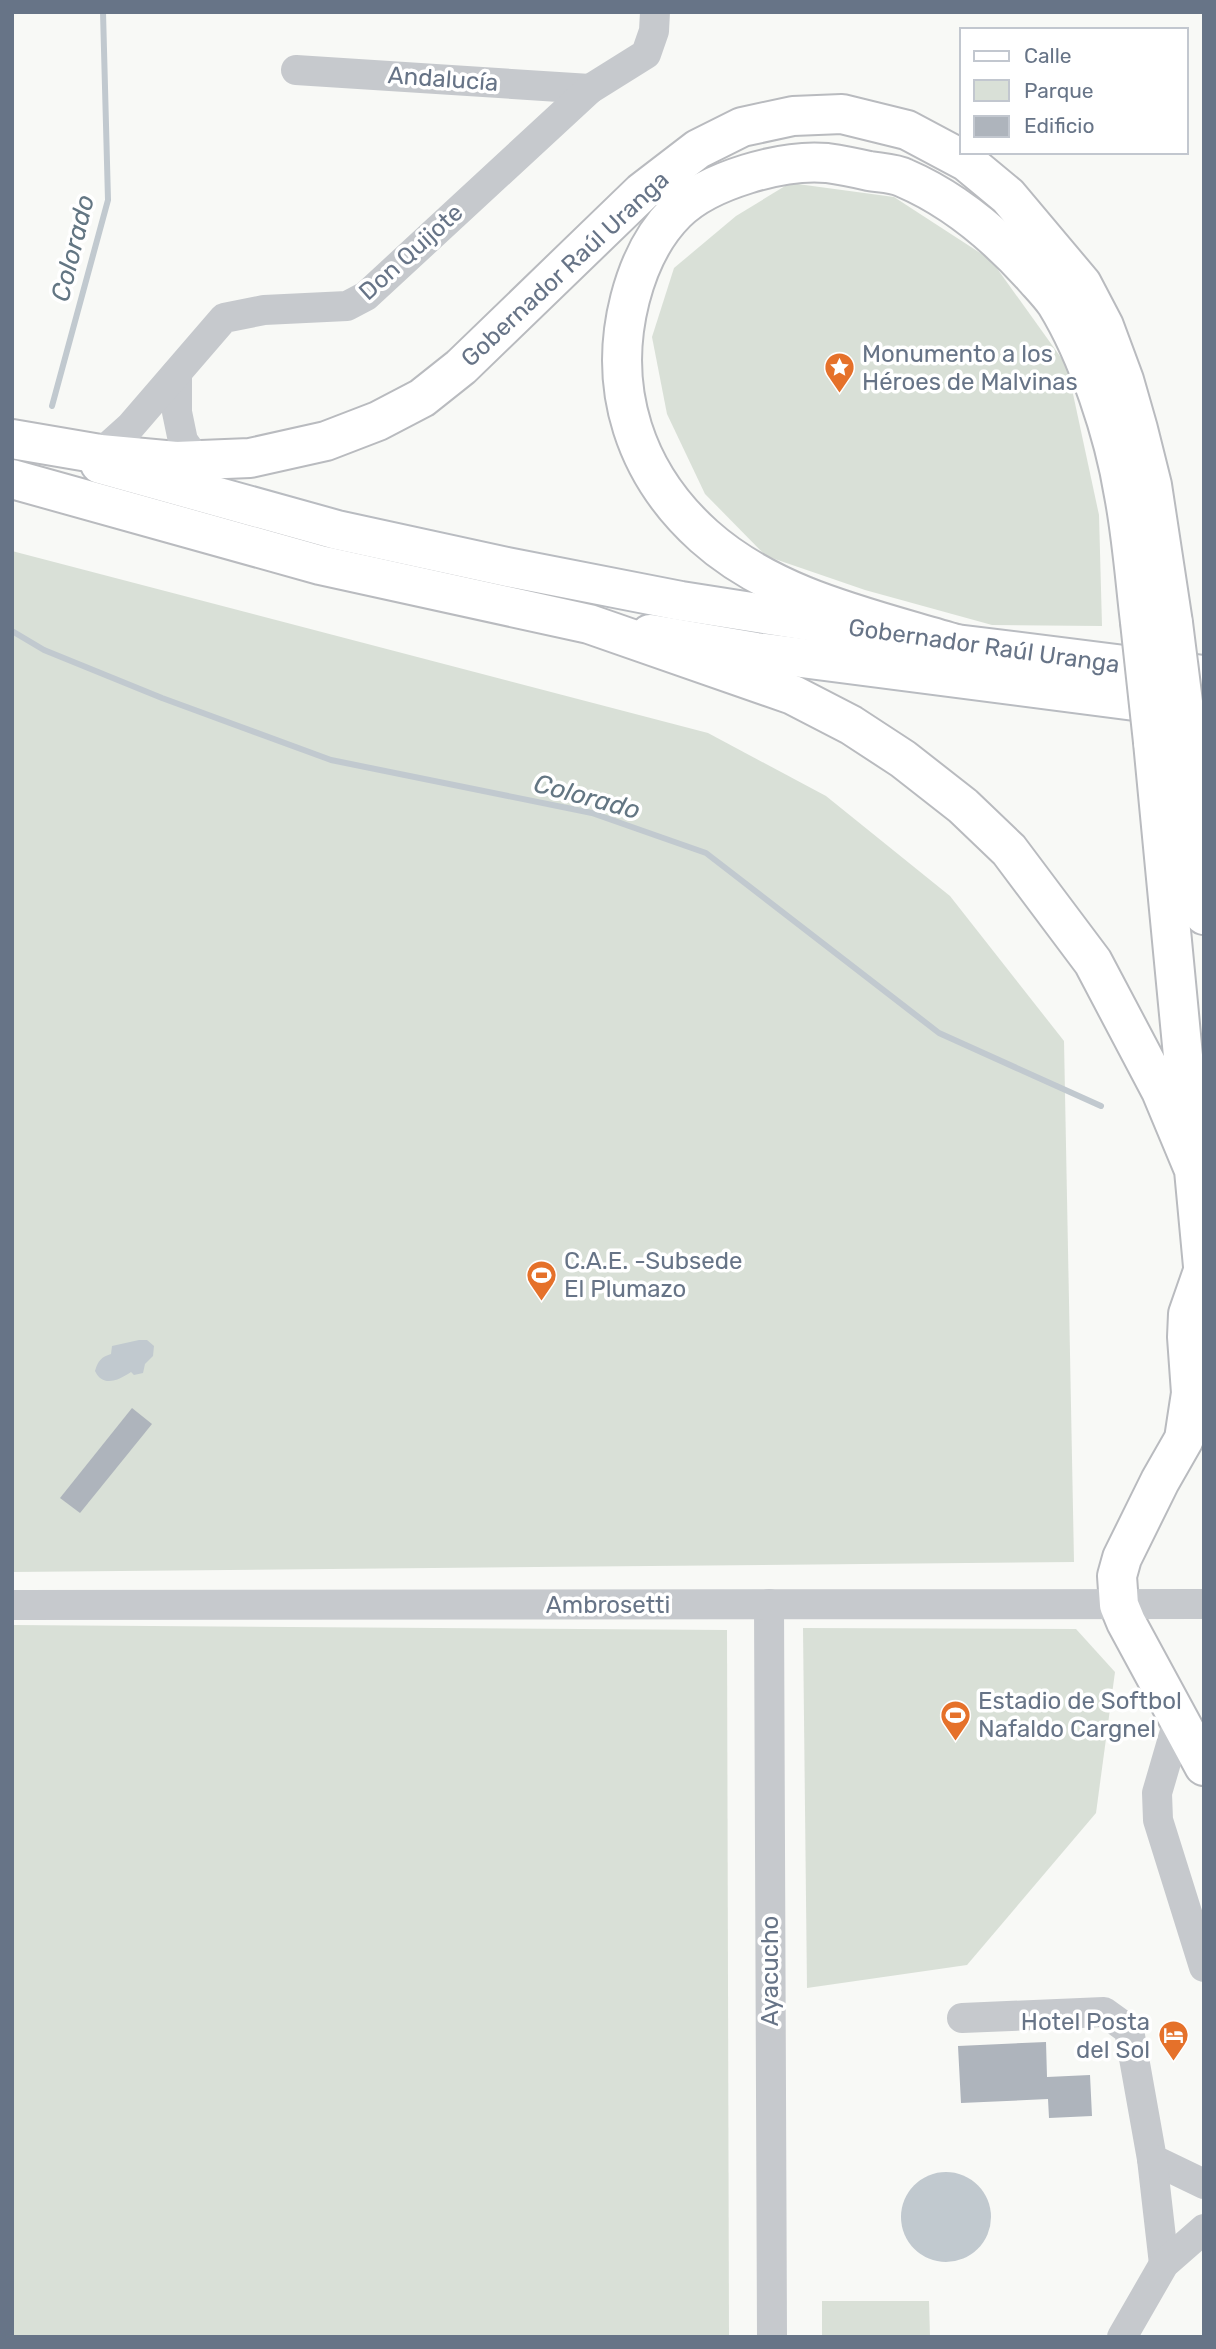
<svg xmlns="http://www.w3.org/2000/svg" width="1216" height="2349" viewBox="0 0 1216 2349" font-family="Rubik,sans-serif">
<style>
.green{fill:#d9e0d7}
.water{fill:#c1c9cf}
.lines{fill:none;stroke-linecap:round;stroke-linejoin:round}
.stream{stroke:#c1c9cf;stroke-width:6}
.building{fill:#aeb4bc}
.major-casing{stroke:#b9bcc1;stroke-width:42}
.highway-casing{stroke:#b9bbbf;stroke-width:42}
.minor{stroke:#c6c9cd;stroke-width:30}
.major{stroke:#fff;stroke-width:38}
.highway{stroke:#fff;stroke-width:38}
.highway-bridge-casing{stroke:#b9bbbf;stroke-width:42;stroke-linecap:butt}
.highway-bridge{stroke:#fff;stroke-width:38}
.labels{text-anchor:middle;dominant-baseline:central;stroke-width:7;stroke-linejoin:round;paint-order:stroke}
.street-label{font-size:24px;fill:#677487;stroke:#fff}
.poi-label{font-size:24px;fill:#677487;stroke:#fff;text-anchor:start}
.water-label{font-size:26px;font-style:italic;fill:#637683;stroke:#fff}
</style>
<rect width="100%" height="100%" fill="#f8f9f6"/>
<g class="green">
<path d="M790,183l104,14 97,63 76,106 32,149 3,111 -110,-1 -127,-35 -99,-34 -61,-62 -38,-80 -15,-77 22,-69 62,-52z"/>
<path d="M12,551l696,182 118,63 124,100 114,145 10,521 -1062,10z"/>
<path d="M12,1625l715,5 2,707h-717z"/>
<path d="M803,1628l273,1 39,43 -19,141 -129,152 -160,23z"/>
<path d="M822,2301h107l1,36h-108z"/>
</g>
<g class="water">
<path d="M139,1340h8l7,6 -1,10 -8,8 -2,9 -9,2 -3,-3c-12,8 -28,16 -36,-1 3,-10 6,-14 16,-17l1,-8z"/>
<circle cx="946" cy="2217" r="45"/>
</g>
<g class="lines">
<g class="stream">
<path d="M52,406l56,-206 -5,-188"/>
<path d="M12,631l32,19 118,48 169,62 261,53 114,40 233,180 162,73"/>
</g>
</g>
<g class="building">
<path d="M132,1408l20,16 -72,89 -20,-15z"/>
<path d="M1046,2042l1,35 43,-2 2,41 -43,2 -1,-19 -87,4 -3,-57z"/>
</g>
<g class="lines">
<defs>
<g id="major">
<path d="M100,464l237,66 170,37 174,34 275,43 248,31"/>
<path d="M650,634l106,18 448,58"/>
</g>
<g id="highway">
<path d="M12,439l88,15 76,7 74,-3 76,-17 52,-20 44,-23 39,-31 181,-175 56,-43 44,-22 51,-11 49,-2 65,16 60,32 41,34 74,88 22,42 20,54 14,49 14,56 21,138"/>
<path d="M12,479l308,86 269,59 204,71 58,30 52,34 60,47 46,44 84,112 68,129 33,79 10,107"/>
<path d="M956,644c-86,-26 -183,-46 -252,-108 -69,-62 -97,-147 -74,-237 8,-31 23,-64 46,-87 32,-32 107,-53 151,-49 14,2 29,5 42,8 12,2 25,2 35,7 49,21 93,58 129,98 7,8 16,17 23,27 32,52 58,131 68,192 8,42 11,85 16,127"/>
<path d="M1153,742l37,387"/>
<path d="M1188,742l16,173"/>
<path d="M1203,1271l-15,43 -1,23 4,56 -7,46 -24,42 -38,77 -5,18 2,29 7,17 78,144"/>
</g>
</defs>
<use href="#major" class="major-casing"/>
<use href="#highway" class="highway-casing"/>
<g class="minor">
<path d="M296,70l294,19"/>
<path d="M177,373v39l6,29 12,17"/>
<path d="M100,454l30,-27 94,-109 40,-8 83,-4 19,-10 224,-207 56,-35 8,-23 1,-19"/>
<path d="M769,1604l3,733"/>
<path d="M12,1605l1192,-1"/>
<path d="M1178,1721l-21,72 1,27 46,147"/>
<path d="M962,2018l142,-6 25,18 23,129 52,25"/>
<path d="M1152,2159l12,105"/>
<path d="M1122,2337l42,-73 40,-35"/>
</g>
<use href="#major" class="major"/>
<use href="#highway" class="highway"/>
<defs>
<g id="highway-bridge">
<path d="M1140,622l13,120"/>
<path d="M1173,623l15,119"/>
</g>
</defs>
<use href="#highway-bridge" class="highway-bridge-casing"/>
<use href="#highway-bridge" class="highway-bridge"/>
</g>
<defs>
<symbol id="sight-pin" viewBox="-11 -11 22 30"><path d="M0 17L-7.5 6A9.5 9.5 0 1 1 7.5 6Z" fill="#e5712a" stroke="#fff"/><path d="M0-6L1.8-2.2L6-1.7L2.9 1.2L3.7 5.4L0 3.3L-3.7 5.4L-2.9 1.2L-6-1.7L-1.8-2.2Z" fill="#fff"/></symbol>
<symbol id="stadium-pin" viewBox="-11 -11 22 30"><path d="M0 17L-7.5 6A9.5 9.5 0 1 1 7.5 6Z" fill="#e5712a" stroke="#fff"/><path d="M0-5a6.5 5 0 1 0 0 10a6.5 5 0 1 0 0-10ZM-3.5-1.8h7v3.6h-7Z" fill="#fff"/></symbol>
<symbol id="hotel-pin" viewBox="-11 -11 22 30"><path d="M0 17L-7.5 6A9.5 9.5 0 1 1 7.5 6Z" fill="#e5712a" stroke="#fff"/><path d="M-6-4.5h1.5V1H6V5H4.5V3h-9V5H-6ZM-4 0a1.8 1.8 0 1 1 3.6 0ZM.5 0V-2.5h3Q6-2.5 6 0Z" fill="#fff"/></symbol>
</defs>
<g fill-rule="evenodd">
<use href="#sight-pin" x="822" y="350" width="35" height="47"/>
<use href="#stadium-pin" x="524" y="1258" width="35" height="47"/>
<use href="#stadium-pin" x="938" y="1698" width="35" height="47"/>
<use href="#hotel-pin" x="1156" y="2018" width="35" height="47"/>
</g>
<g class="labels">
<g class="street-label">
<text transform="translate(443 79) rotate(4)">Andalucía</text>
<text transform="translate(411 252) rotate(-42)">Don Quijote</text>
<text transform="translate(565 269) rotate(-43)">Gobernador Raúl Uranga</text>
<text transform="translate(984 646) rotate(8)">Gobernador Raúl Uranga</text>
<text x="608" y="1605">Ambrosetti</text>
<text transform="translate(770 1971) rotate(-90)">Ayacucho</text>
</g>
<g class="poi-label">
<text x="862" y="354">Monumento a los<tspan x="862" dy="28">Héroes de Malvinas</tspan></text>
<text x="564" y="1261">C.A.E. -Subsede<tspan x="564" dy="28">El Plumazo</tspan></text>
<text x="978" y="1701">Estadio de Softbol<tspan x="978" dy="28">Nafaldo Cargnel</tspan></text>
<text x="1150" y="2022" text-anchor="end">Hotel Posta<tspan x="1150" dy="28">del Sol</tspan></text>
</g>
<g class="water-label">
<text transform="translate(73 248) rotate(-76)">Colorado</text>
<text transform="translate(587 797) rotate(15)">Colorado</text>
</g>
</g>
<rect width="1216" height="2349" fill="none" stroke="#677487" stroke-width="28"/>
<rect x="960" y="28" width="228" height="126" fill="#ffffff" stroke="#c2c7cf" stroke-width="2"/>
<rect x="974" y="51" width="35" height="10" fill="#ffffff" stroke="#c2c7cf" stroke-width="2"/>
<text x="1024" y="63" font-size="21" fill="#677487">Calle</text>
<rect x="974" y="80" width="35" height="21" fill="#d9e0d7" stroke="#c2c7cf" stroke-width="2"/>
<text x="1024" y="98" font-size="21" fill="#677487">Parque</text>
<rect x="974" y="116" width="35" height="21" fill="#aeb4bc" stroke="#c2c7cf" stroke-width="2"/>
<text x="1024" y="133" font-size="21" fill="#677487">Edificio</text>
</svg>
